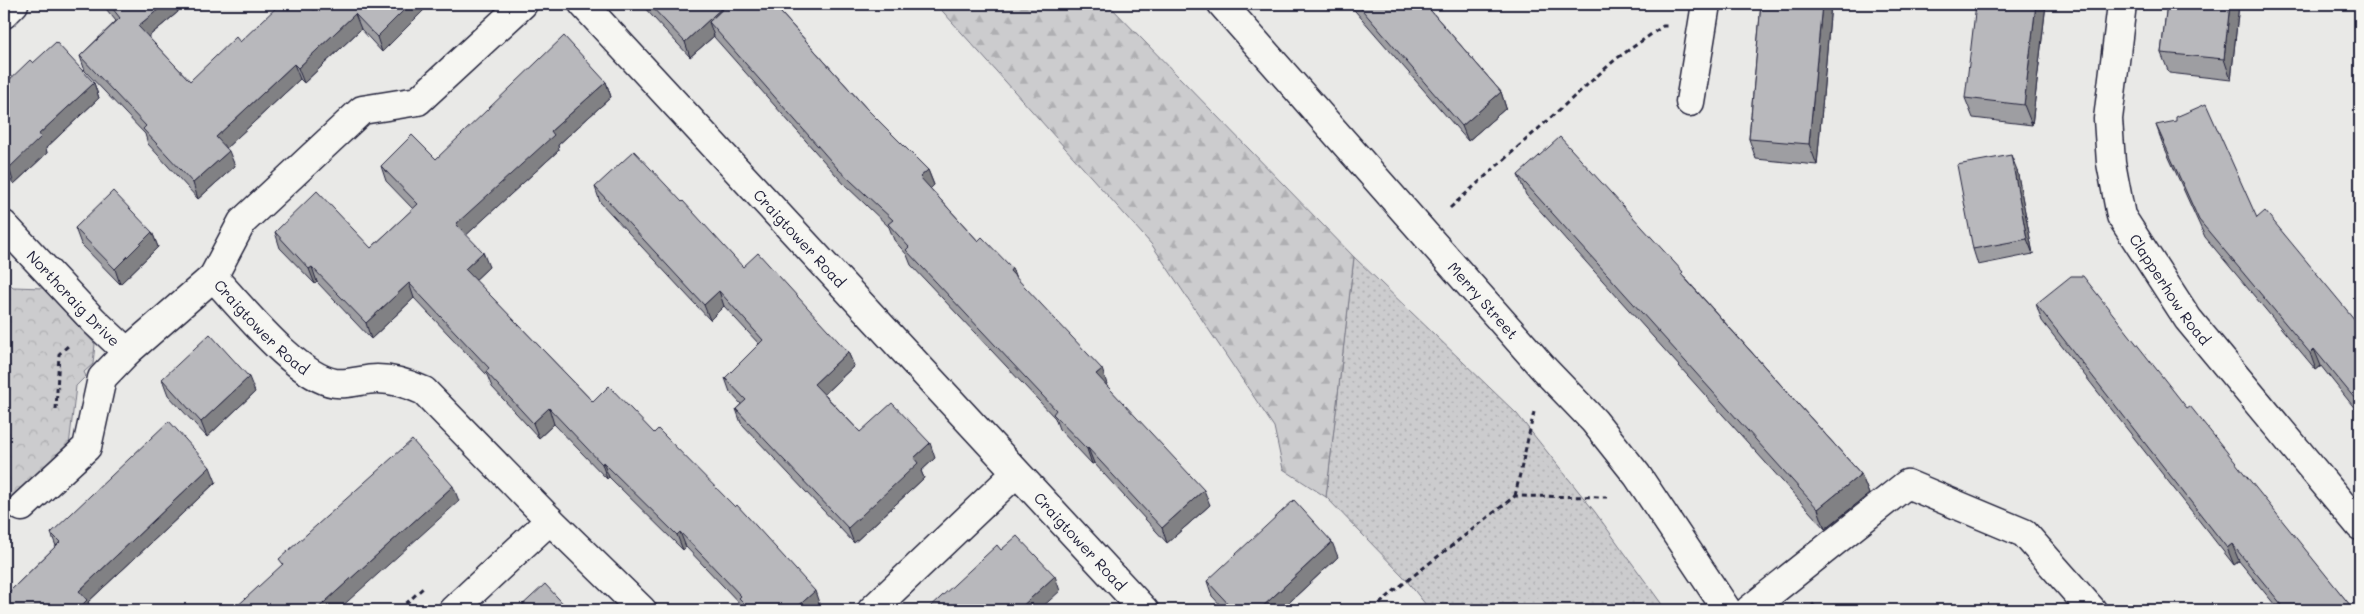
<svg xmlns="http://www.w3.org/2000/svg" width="2364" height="614" viewBox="0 0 2364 614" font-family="Mali,sans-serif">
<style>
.grass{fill:url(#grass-dots);stroke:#777784}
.forest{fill:url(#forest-firs);stroke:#777784}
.park{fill:url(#park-crowns);stroke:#777784}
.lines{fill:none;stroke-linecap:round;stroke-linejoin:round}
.minor-casing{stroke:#22223b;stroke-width:31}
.major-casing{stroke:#22223b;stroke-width:31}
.path{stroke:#22223b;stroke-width:3;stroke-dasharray:5 4;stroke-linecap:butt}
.minor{stroke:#f6f6f2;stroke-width:28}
.major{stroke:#f6f6f2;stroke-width:28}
.wall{fill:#9e9ea2;stroke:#22223b}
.shaded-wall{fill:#818184;stroke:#22223b}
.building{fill:#b8b8bc;stroke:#22223b}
.labels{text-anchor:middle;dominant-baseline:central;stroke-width:5;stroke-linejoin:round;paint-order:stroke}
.street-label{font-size:15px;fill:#22223b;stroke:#f6f6f2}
</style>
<defs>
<pattern id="grass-dots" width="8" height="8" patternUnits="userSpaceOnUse" patternTransform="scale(1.25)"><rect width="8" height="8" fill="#ccccce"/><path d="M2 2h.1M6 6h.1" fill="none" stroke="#afafb2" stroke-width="1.8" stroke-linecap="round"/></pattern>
<pattern id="forest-firs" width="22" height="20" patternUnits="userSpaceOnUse" patternTransform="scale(1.25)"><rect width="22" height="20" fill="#ccccce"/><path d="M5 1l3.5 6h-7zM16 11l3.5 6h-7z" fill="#afafb2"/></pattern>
<pattern id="park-crowns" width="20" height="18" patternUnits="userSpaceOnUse" patternTransform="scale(1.25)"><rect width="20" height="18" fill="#ccccce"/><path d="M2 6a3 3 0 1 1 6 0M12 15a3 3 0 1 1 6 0" fill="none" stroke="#afafb2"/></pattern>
</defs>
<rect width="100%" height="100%" fill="#e9e9e7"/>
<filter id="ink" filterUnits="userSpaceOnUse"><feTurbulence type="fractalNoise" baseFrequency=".02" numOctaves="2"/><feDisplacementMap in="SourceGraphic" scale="10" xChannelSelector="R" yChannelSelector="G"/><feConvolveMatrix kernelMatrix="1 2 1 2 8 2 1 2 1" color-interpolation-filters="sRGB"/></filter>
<g filter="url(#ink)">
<path class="grass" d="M1354,257l163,157 78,98 71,98h-236l-27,-34 -77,-79z"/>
<path class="forest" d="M936,4h172l246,253 -28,240 -43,-28 -9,-42 -122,-182z"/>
<path class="park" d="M4,278l9,9 30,1 52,56 -2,20 -9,8 2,4 -10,10 -7,60 -65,63z"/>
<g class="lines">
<defs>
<g id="minor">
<path id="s1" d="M523,4l-105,97 -56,9 -120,112 -29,55c28,29 83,100 122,106 13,2 28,-4 42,-4 17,0 32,5 47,12l126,129 92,90"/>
<path id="s2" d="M583,4l561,606"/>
<path id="s3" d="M2122,4l-14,115 3,44 10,53 67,103 172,207"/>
<path d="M4,14l10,-10"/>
<path d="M1690,102l16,-98"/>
<path id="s4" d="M4,225l90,96 33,31 86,-75"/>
<path d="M22,507l65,-60 15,-69 25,-26"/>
<path d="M453,610l97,-90"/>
<path d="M872,610l143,-136"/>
<path d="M1749,610l158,-126 117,49 68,77"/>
</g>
<g id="major">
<path id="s5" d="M1222,4l322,365 50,52 43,54 90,135"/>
</g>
</defs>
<use href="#minor" class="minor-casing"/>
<use href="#major" class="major-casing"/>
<g class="path">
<path d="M1450,208l166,-149 47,-33h4"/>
<path d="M56,410l3,-56 10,-9"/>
<path d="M1515,496l19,-84"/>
<path d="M1812,604l6,6"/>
<path d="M399,610l24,-22"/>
<path d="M1373,610l21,-19 121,-95 92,1"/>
</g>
<use href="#minor" class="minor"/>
<use href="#major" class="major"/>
</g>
<g class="wall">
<path d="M102,4h74l2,8 -30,25 42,44 50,-39 74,-32 7,-6h109l-48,48 -21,-23 -57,54 -4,-4 -74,69 9,18 -37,33 -50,-55 -3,-10 -60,-63 -5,-15 36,-35z"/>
<path d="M641,4h132l93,104 62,62 6,15 -4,3 48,53 34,27 4,10 91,106 -1,1 104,120 -43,38 -73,-80 -2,1 -33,-35 -4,-11 -144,-153 -4,-10 -13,-15 -5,-13 -45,-43 -130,-147v-1l-24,21z"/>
<path d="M1349,4h76l76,88 5,16 -38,33z"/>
<path d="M1761,4h70l-14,161 -61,-6 -7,-20z"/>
<path d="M2046,4l-14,121 -59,-7 -8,-20z"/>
<path d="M2167,4h72l-8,76 -62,-7 -8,-20z"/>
<path d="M33,63l61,20 5,15 -53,50 1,5 -33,31 -10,-12v-87z"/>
<path d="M606,82l5,15 -53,48 1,5 -93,85 23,32 -14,13 118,122 227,204 -4,4h-72l-2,-4 -56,-59 -3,3 -74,-73 -2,2 -53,-55 -15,14 -47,-51 -5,-12 -73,-77 -43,41 -54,-57 -2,2 -35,-36 -5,-16 96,16 42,-39 -27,-28 -5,-15 55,-7z"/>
<path d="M2156,125l101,93 103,108v89l-39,-49 -5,4 -111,-133 -43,-95z"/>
<path d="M2017,170l16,84 -55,11 -5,-16z"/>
<path d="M1518,175l167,103 176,196 8,20 -44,35 -299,-334z"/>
<path d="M595,187l148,80 105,85 6,14 -30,28 36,38 75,26 -14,13 3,7 -70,65 -113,-120 -5,-14 5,-5 -11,-12 -5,-14 34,-34 -35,-38 -14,14 -110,-118z"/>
<path d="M75,228l77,4 6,15 -38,37 -39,-40z"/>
<path d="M2036,304l151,104 167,202h-75l-40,-49 -5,4 -192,-244z"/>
<path d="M162,379l93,13 -48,45 -39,-42z"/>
<path d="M216,482l-128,120 3,8h-87l2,-11 -1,-3 51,-50 -5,-13z"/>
<path d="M1338,557l-57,53h-56l-13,-14 -5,-15z"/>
</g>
<g class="shaded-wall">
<path d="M165,4h11l2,8 -35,29 -5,-15z"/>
<path d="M410,4h20l-48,48 -5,-15z"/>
<path d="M726,4h2l-19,18 5,14 -24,21 -5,-15z"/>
<path d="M1822,4h9l-14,161 -8,-21z"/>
<path d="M2036,4h10l-14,121 -8,-20z"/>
<path d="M2230,4h9l-8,76 -7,-21z"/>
<path d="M355,14l6,15 -57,54 -6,-15z"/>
<path d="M294,64l6,15 -78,73 -6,-15z"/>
<path d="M606,82l5,15 -53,48 1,5 -98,90 -5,-16 95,-93z"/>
<path d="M94,83l5,15 -53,50 1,5 -33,31 -5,-16 30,-34z"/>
<path d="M1501,92l5,16 -38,33 -6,-15z"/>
<path d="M229,151l6,15 -37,33 -5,-16z"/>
<path d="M2011,155l6,15 16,84 -6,-15z"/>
<path d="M928,170l6,15 -8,8 -6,-16z"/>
<path d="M152,232l6,15 -38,37 -5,-15z"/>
<path d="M483,252l6,15 -18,17 -6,-15z"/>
<path d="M312,267l5,15 -2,2 -6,-15z"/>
<path d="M1012,268l6,16 -8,-13z"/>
<path d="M409,283l5,15 -43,41 -5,-16z"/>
<path d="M719,291l5,15 -14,14 -6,-15z"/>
<path d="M2314,349l7,17 -5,4 -6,-17z"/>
<path d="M848,352l6,14 -34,32 -6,-14z"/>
<path d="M1102,369l5,15 -6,5 -5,-15z"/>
<path d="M249,377l6,15 -48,45 -6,-15z"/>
<path d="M549,408l5,16 -15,14 -6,-15z"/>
<path d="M930,443l5,15 -14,13 3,7 -70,65 -6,-15 66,-70z"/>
<path d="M1088,448l6,15 -2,1 -5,-15z"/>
<path d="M603,462l6,15 -2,2 -5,-15z"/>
<path d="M210,467l6,15 -128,120 3,8h-14l2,-19z"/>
<path d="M1861,474l8,20 -44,35 -7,-20z"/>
<path d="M453,486l6,15 -121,109h-22z"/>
<path d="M1204,490l6,15 -43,38 -5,-15z"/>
<path d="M680,532l6,15 -3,3 -6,-15z"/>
<path d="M1332,542l6,15 -57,53h-22z"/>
<path d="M2232,544l7,17 -5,4 -7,-17z"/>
<path d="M1055,576l5,15 -21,19h-20v-1z"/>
<path d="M815,591l5,15 -4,4h-22z"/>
</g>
<g class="building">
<path d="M109,4h56l-27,22 52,55 46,-44 4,5 40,-38h27l7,6 7,-6h89l-33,33 -22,-23 -57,54 -4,-4 -78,73 13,14 -36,32 -50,-54 3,-3 -66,-70 40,-38z"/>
<path d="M649,4h77l-41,38z"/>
<path d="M728,4h45l93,104 62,62 -8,7 58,64 4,-4 30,31 -2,3 92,98 -6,5 108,116 -42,38 -74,-80 -1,1 -34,-35 3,-4 -150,-160 3,-3 -21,-23 5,-4 -55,-51 -129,-147z"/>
<path d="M1357,4h68l76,88 -39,34z"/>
<path d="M1761,4h61l-13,140 -60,-5z"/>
<path d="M1976,4h60l-12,101 -59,-7z"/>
<path d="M2167,4h63l-6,55 -63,-6z"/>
<path d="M564,36l42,46 -55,49 3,4 -98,89 27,28 -18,17 128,133 16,-16 45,47 4,-4 77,78 2,-2 78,86 -21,19h-43l-12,-12 2,-2 -61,-64 -3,3 -74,-73 -1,2 -53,-56 -16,15 -47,-51 3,-4 -80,-85 -43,40 -54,-56 -3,2 -34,-37 42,-41 54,57 47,-44 -37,-38 31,-31 24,24z"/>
<path d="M56,42l38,41 -55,51 2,3 -32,31 -5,-5v-78l26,-25 3,3z"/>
<path d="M2206,104l51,114 8,-7 95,115v79l-46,-56 -4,4 -111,-133 -43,-95 20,-4v-4z"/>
<path d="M1560,137l123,135 -2,2 180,200 -43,35 -300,-334z"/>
<path d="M634,151l48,51 1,-1 60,66 15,-14 90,99 -34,32 46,48 32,-29 38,40 -16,15 4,5 -70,65 -112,-119 10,-9 -21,-22 38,-38 -44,-49 -15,14 -109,-118z"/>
<path d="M2011,155l16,84 -54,10 -16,-84z"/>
<path d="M113,191l39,41 -37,37 -40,-41z"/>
<path d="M2071,276h12l104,132 3,-2 164,204h-68l-54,-66 -5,4 -191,-244z"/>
<path d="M210,334l39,43 -48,45 -39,-43z"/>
<path d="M169,421l41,46 -131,124 8,9 -10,10h-73v-9l3,-3 -2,-2 55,-54 -9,-9z"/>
<path d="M412,440l41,46 -137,124h-83l50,-46 -4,-5z"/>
<path d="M1294,500l38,42 -73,68h-25l-27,-29z"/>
<path d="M1017,536l38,40 -36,33 1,1h-93l70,-65 4,5z"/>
<path d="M545,584l24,26h-52z"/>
</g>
</g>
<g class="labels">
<g class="street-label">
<text stroke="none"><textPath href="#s2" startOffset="319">Craigtower Road</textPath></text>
<text stroke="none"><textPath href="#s3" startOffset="302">Clapperhow Road</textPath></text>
<text stroke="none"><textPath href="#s4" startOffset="101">Northcraig Drive</textPath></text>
<text stroke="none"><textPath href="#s5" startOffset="395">Merry Street</textPath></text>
<text stroke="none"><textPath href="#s1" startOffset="496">Craigtower Road</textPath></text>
<text stroke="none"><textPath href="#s2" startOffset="732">Craigtower Road</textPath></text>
</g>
</g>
<rect width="2364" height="614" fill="none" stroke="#f6f6f2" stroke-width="20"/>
<rect x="10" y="10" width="2344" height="594" fill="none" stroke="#22223b" stroke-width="2" filter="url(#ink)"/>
</svg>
